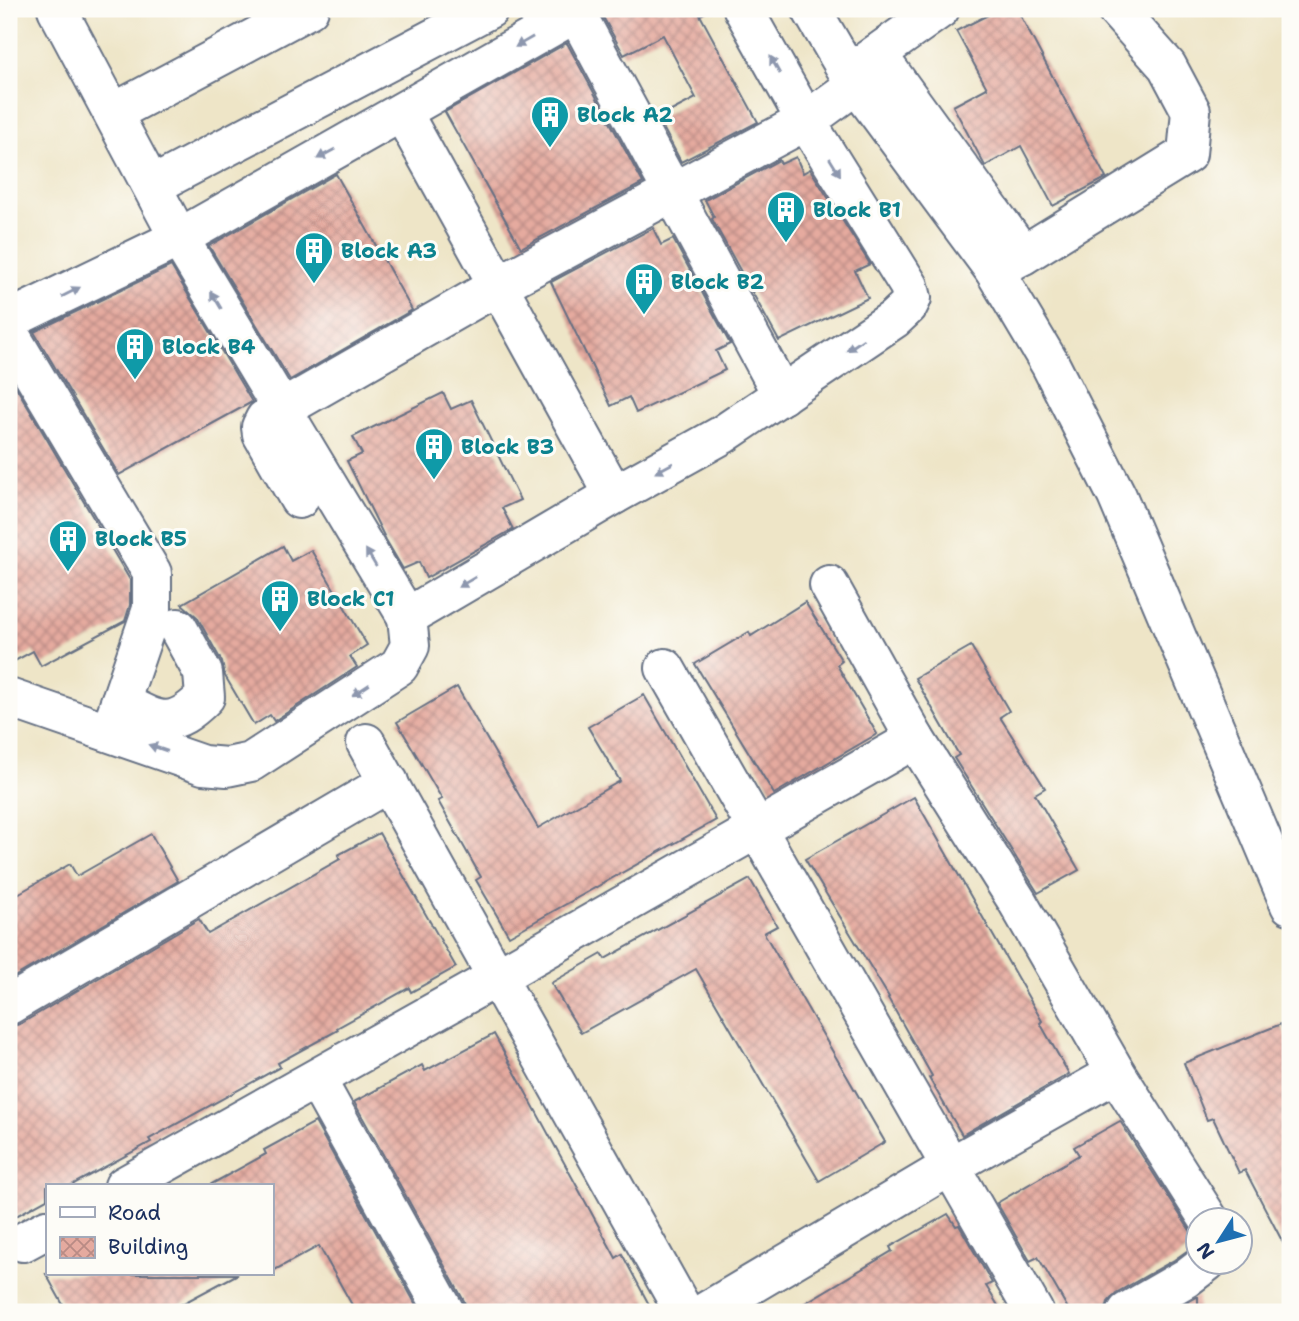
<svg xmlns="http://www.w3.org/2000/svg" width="1299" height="1321" viewBox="0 0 1299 1321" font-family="'Shantell Sans',sans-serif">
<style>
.building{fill:url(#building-cross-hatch)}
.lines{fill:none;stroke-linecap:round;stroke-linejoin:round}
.minor-casing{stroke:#656f83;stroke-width:42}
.minor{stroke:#fff;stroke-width:38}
.oneway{fill:#8d97ae}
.labels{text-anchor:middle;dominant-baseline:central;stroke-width:6;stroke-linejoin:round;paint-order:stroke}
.culture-label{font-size:21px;font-weight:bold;fill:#0d838f;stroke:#fdfcf7;text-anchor:start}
</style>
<defs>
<pattern id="building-cross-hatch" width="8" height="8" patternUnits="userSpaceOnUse" patternTransform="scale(1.75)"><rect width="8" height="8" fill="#e5aa9f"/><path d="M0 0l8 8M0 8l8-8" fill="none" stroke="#b98b85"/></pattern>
</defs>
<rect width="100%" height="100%" fill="#fdfcf7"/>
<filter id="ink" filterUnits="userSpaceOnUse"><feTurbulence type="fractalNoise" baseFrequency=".0143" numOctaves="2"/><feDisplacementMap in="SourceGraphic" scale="14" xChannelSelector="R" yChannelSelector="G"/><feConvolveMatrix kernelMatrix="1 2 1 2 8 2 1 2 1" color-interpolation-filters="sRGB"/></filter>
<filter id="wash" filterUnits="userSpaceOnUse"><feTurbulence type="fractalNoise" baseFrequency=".00686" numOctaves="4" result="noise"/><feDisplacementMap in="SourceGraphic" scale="28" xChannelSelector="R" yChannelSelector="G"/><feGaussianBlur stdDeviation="1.57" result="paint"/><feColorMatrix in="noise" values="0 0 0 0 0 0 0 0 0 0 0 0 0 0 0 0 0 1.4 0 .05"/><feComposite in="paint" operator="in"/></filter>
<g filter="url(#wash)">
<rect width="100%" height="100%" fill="#eee5c7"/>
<g id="blocks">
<g class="building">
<path d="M614,9h98l-12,6 58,107 -77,40 -23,-44 38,-20 -33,-63 -39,20 -21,-38z"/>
<path d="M1000,9h17l89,169 -53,28 -32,-60 -36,20 -32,-60 34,-18 -31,-57z"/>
<path d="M567,43l76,140 -122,65 -76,-136z"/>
<path d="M796,157l7,16 7,-4 60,95 -15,7 13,27 -89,43 -67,-122 2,-2 -9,-17 74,-40 2,4z"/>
<path d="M336,174l76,136 -122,70 -81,-134z"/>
<path d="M653,228l8,17 12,-6 57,105 -14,7 9,19 -89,43 -7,-16 -18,9 -60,-124z"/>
<path d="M171,266l81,136 -133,73 -85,-143z"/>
<path d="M9,375l121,205v25l-5,16 -84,45 -8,-15 -24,13z"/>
<path d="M443,393l8,16 20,-9 49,100 -18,8 11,21 -87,49 -7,-16 -16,7 -17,-29 -39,-79 15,-7 -9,-17z"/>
<path d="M283,546l8,15 20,-11 56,95 -17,11 7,11 -83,54 -4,-6 -16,10 -29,-49 -3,-14 -25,-45 -15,-13z"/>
<path d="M805,602l37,59 -5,4 40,69 -103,60 -79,-130 54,-32 2,4z"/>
<path d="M971,646l38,65 -9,6 45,71 -10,6 44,76 -41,23 -84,-135 5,-3 -44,-77z"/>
<path d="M457,687l81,141 82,-47 -32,-54 56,-32 72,125 -207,116 -33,-56 5,-3 -43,-76 4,-2 -45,-77z"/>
<path d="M914,797l128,224 -2,2 29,51 -107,61 -33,-57 3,-2 -44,-78 1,-1 -84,-138z"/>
<path d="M379,833l77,134 -45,25 -2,-4 -72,40 1,2 -60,33 2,4 -131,72 2,3 -81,44h-23v13l-38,21v-193l11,-3 179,-105 9,15 132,-75 -2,-4z"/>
<path d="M151,834l27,47 -169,99v-81l61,-35 7,12z"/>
<path d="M750,879l27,47 -13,7 121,209 -66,39 -123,-212 -115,64 -30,-50 51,-29 3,5z"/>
<path d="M1281,1024l9,22v210l-45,-86 -6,3 -26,-55 -6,2 -23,-57z"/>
<path d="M494,1034l122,224 6,-4 31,58h-186l-3,-11 -110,-199 68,-37 3,6z"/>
<path d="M1120,1121l71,111 7,6v5l-24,17 -58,33 -8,9 -3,10h-35l-32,-55 -8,4 -33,-58 82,-48 -5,-8z"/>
<path d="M315,1122l105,190h-64l-37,-66 -48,26v-86h-63l58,-32 -2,-4z"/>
<path d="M948,1214l8,12 3,-1 33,58 -6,3 16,26h-212l102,-61 -2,-4z"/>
<path d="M46,1274h192l-71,38h-100z"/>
<path d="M1198,1297v15h-28l27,-15z"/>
</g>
</g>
</g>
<g filter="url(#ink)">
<use href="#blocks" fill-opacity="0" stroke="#656f83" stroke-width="2"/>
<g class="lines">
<defs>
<g id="minor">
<path d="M57,9l122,229 228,379"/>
<path d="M811,9l38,65 145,196 56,94 67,132 173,409"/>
<path d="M576,13l206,382"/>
<path d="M877,54l146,201"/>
<path d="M857,68l83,-59"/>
<path d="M402,112l212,383"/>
<path d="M113,113l196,-104"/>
<path d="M152,186l337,-177"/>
<path d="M994,270l29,-15 164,-101 4,-43 -24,-45 -51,-57"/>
<path d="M9,320l170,-82 404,-229"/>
<path d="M9,333l143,240v36l-42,123"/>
<path d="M299,499l-37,-65 -1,-7 4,-8 234,-134 307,-164 -63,-112"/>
<path d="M829,585l86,154 102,162 99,172 93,147"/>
<path d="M665,668l369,644"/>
<path d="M9,698l194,67 24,2 24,-5 148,-96 11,-20 -3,-29 207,-122 108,-60 172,-116 14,-13 4,-8 -3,-12 -103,-165 51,-37"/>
<path d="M120,702c39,20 51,29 85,-5l-2,-24 -25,-45"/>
<path d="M366,743l318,569"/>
<path d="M9,1005l380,-223"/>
<path d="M316,1079l129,233"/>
<path d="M124,1186l373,-209 418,-238"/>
<path d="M23,1242l24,-13"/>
<path d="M705,1312l246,-146 165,-93"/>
<path d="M1127,1312l59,-34 21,-16"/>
</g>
</defs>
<use href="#minor" class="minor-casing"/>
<use href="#minor" class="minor"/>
</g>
<defs><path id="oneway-solid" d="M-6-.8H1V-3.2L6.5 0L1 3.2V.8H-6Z" transform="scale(1.75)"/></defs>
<g class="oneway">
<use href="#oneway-solid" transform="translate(524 42) rotate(150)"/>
<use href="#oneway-solid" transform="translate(775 65) rotate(-119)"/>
<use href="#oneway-solid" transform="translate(326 154) rotate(151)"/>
<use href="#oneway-solid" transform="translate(835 167) rotate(58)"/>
<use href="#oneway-solid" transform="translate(71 292) rotate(-27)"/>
<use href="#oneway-solid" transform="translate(216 300) rotate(-121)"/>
<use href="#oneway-solid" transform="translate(855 345) rotate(146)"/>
<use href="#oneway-solid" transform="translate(664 468) rotate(151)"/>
<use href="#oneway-solid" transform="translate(371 558) rotate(-121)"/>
<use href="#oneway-solid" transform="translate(467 582) rotate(150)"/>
<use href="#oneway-solid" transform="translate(361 690) rotate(147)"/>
<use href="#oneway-solid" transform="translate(158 748) rotate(-161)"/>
</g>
</g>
<defs>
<symbol id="building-pin" viewBox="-11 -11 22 30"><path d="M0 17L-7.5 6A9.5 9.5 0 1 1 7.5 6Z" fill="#0f9aa8" stroke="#fdfcf7"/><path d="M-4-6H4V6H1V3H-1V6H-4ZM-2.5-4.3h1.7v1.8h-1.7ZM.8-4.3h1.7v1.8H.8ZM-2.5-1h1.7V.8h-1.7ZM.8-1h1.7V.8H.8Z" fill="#fff"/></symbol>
</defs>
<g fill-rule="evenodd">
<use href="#building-pin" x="528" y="93" width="44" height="60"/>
<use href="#building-pin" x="764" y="188" width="44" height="60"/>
<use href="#building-pin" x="292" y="229" width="44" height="60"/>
<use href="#building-pin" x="622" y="260" width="44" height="60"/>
<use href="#building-pin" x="113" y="325" width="44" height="60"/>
<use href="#building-pin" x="412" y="425" width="44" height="60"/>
<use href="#building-pin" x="46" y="517" width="44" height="60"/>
<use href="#building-pin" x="258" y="577" width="44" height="60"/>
</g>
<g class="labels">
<g class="culture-label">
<text x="577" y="115">Block A2</text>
<text x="813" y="210">Block B1</text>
<text x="341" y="251">Block A3</text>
<text x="671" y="282">Block B2</text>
<text x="162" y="347">Block B4</text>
<text x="461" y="447">Block B3</text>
<text x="95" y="539">Block B5</text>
<text x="307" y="599">Block C1</text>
</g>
</g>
<rect width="1299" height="1321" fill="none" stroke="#fdfcf7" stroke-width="35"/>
<rect x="46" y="1184" width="228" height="91" fill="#fdfcf7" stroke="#a3aaba" stroke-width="2"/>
<rect x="60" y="1207" width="35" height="10" fill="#ffffff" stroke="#a3aaba" stroke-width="2"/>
<text x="108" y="1220" font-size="21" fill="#1b2f5e">Road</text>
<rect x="60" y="1237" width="35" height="21" fill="url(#building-cross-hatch)" stroke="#a3aaba" stroke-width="2"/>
<text x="108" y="1254" font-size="21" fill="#1b2f5e">Building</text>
<g transform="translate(1219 1241) rotate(234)"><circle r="33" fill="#fdfcf7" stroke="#a3aaba" stroke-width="2"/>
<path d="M0-5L12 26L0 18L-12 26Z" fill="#1f6fb2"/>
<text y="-10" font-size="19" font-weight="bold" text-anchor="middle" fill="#1b2f5e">N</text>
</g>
</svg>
